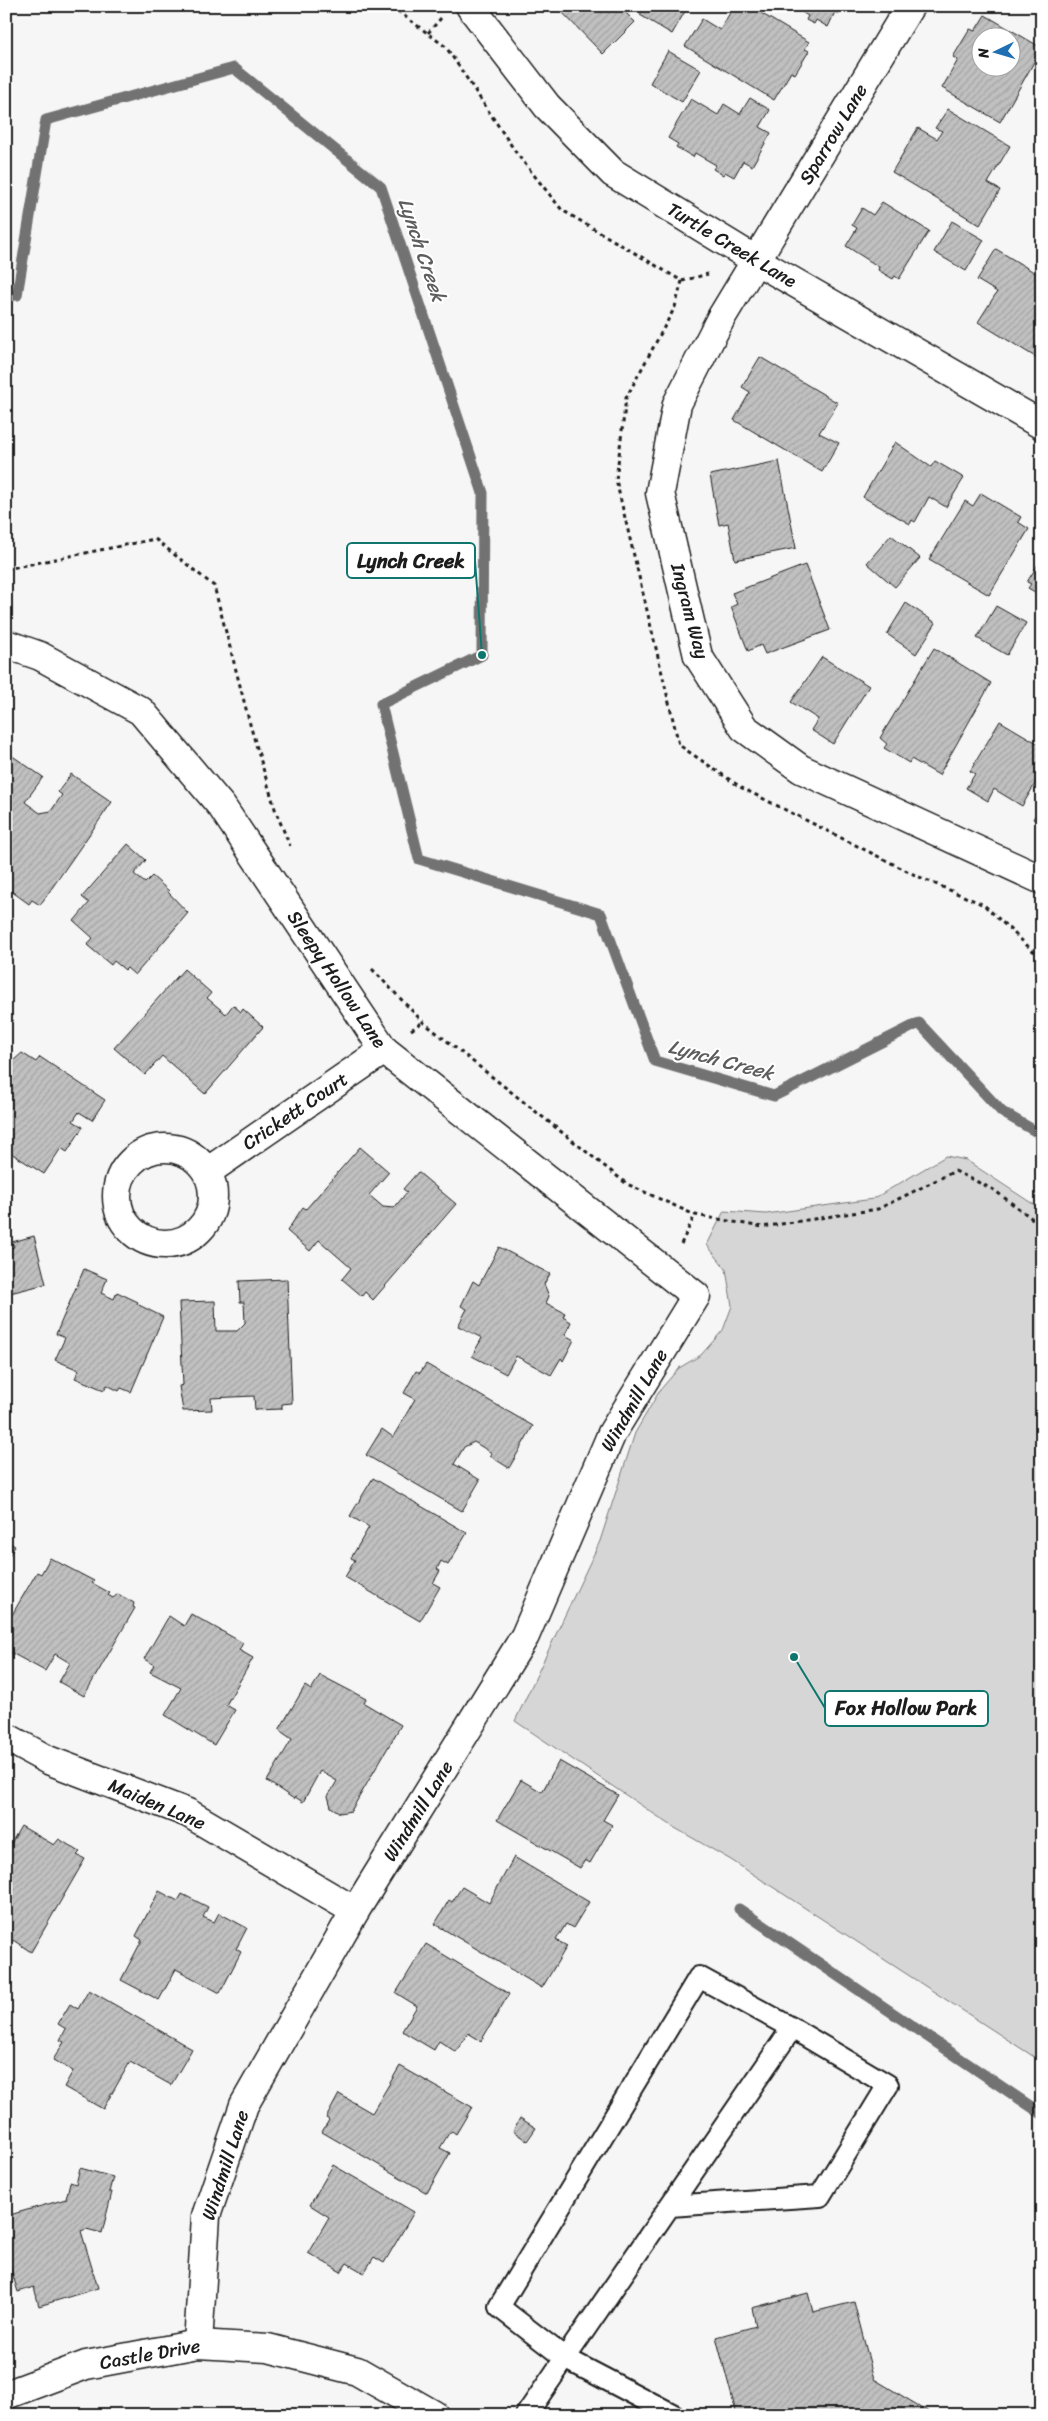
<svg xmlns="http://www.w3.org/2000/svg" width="1048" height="2421" viewBox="0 0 1048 2421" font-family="Sriracha,sans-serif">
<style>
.park{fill:#d6d6d6;stroke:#797979}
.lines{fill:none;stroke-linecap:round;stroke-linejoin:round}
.stream{stroke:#727272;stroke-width:11}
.building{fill:url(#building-hatch);stroke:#1c1c1c;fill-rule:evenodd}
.lane-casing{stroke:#1c1c1c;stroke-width:24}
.street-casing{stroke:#1c1c1c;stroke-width:31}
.path{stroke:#1c1c1c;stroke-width:3;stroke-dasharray:4 4;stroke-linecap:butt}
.lane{stroke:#fff;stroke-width:20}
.street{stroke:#fff;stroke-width:28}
.labels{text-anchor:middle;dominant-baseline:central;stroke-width:4;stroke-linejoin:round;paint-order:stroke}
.street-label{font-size:19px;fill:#1c1c1c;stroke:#fff}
.water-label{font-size:20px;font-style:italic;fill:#5d5d5d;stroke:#fff}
.leader{fill:none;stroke:#0f766e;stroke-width:2}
.callout-dot{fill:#0f766e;stroke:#fff;stroke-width:2}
.callout{fill:#fff;stroke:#0f766e;stroke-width:2}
.callout-label{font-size:20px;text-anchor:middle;font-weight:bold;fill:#1c1c1c}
</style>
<defs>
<pattern id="building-hatch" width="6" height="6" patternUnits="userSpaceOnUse" patternTransform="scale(1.25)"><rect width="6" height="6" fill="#c0c0c0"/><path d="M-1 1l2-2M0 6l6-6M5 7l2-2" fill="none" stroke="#a4a4a4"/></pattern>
</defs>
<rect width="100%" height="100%" fill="#f6f6f6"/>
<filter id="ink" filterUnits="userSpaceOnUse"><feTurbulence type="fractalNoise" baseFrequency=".02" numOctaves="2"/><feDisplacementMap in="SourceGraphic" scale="10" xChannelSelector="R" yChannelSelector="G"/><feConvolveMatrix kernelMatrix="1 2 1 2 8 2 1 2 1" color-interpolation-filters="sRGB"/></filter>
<g filter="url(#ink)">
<path class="park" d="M946,1156l20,4 76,50v852l-311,-202 -56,-32 -160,-107 85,-180 35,-108 25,-43 19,-22 22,-13 22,-25 9,-24 -6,-37 -19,-24 17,-34 42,3 107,-15z"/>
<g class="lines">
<g class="stream">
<path d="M6,296l11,-1 29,-175 188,-52 147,119 102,306 -1,162 -101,49 38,155 182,55 54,147 119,35 145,-73 83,89 40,23"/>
<path d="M739,1909l303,205"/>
</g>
</g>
<g class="building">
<path d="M556,6h63l16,16 -32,32z"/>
<path d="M645,6h43l-16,28 -32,-19z"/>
<path d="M734,6h15l60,36 -4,7 4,2 -14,23 -4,-2 -17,28 -89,-54 17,-27 18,11z"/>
<path d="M792,6h50l-4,8 -3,-2 -7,15 -12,-7 -2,4 -8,-4 2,-4z"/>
<path d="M985,15l57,33 -42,74 -58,-34 16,-28 -5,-3 17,-28 5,2zM980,38h30v30h-30z"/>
<path d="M668,51l33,19 -19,32 -32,-19z"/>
<path d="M750,98l20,12 -10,17 11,6 -19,33 -9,-5 -9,16 -9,-5 -2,3 -10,-6 3,-4 -21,-12 -2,4 -17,-10 2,-3 -10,-6 23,-39 27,16 6,-11 16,10z"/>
<path d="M948,109l62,37 -22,37 12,7 -20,35 -88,-53 26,-44 19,11 5,-8 -7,-3z"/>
<path d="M882,202l47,29 -30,48 -4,-3 -2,3 -15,-9 1,-3 -33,-21 11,-18 -5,-3 10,-17 11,7z"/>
<path d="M952,221l32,19 -18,31 -32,-19z"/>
<path d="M996,249l46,28v84l-64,-39 19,-30 -20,-12z"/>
<path d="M760,357l78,46 -19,30 20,10 -17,29 -88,-52 16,-28 -8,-5z"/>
<path d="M895,442l36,25 4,-6 29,17 -18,29 -17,-10 -14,25 -3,-2 -2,4 -47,-27z"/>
<path d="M779,461l17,87 -61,12 -7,-37 -9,2 -9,-50z"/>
<path d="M981,493l40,24 -3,5 11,7 -40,66 -60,-35 36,-59 8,5z"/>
<path d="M891,535l29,23 -25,29 -28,-24z"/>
<path d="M1042,558v38l-14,-8 3,-4 -4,-2z"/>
<path d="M805,565l25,65 -65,24 -4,-9 -13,6 -17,-44 6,-3 -5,-11z"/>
<path d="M906,603l30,20 -20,31 -29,-20z"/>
<path d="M996,606l30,17 -19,32 -30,-17z"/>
<path d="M934,648l57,35 -52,92 -28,-16 -2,4 -25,-15 3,-4 -7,-6z"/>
<path d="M822,657l47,29 -36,58 -22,-14 7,-11 -27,-17z"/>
<path d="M1000,721l42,25v26l-20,34 -28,-17 -6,12 -22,-13 9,-14 -5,-3z"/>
<path d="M11,755l32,22 -18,25 15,11 11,-2 11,-16 -4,-3 13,-18 41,28 -72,103 -8,-5 -3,4 -22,-16 2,-3 -3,-2v-121z"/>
<path d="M1042,804v20l-9,-5z"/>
<path d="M128,844l18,16 -12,14 11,9 7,-7 17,15 -1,1 20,21 -53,62 -8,-7 -2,2 -11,-9 -3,4 -24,-20 6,-7 -19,-17 15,-18 -7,-6z"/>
<path d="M184,969l27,24 -4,5 19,16 7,-9 8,7 2,-3 20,18 -58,67 -43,-38 -17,19 -31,-27z"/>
<path d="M22,1053l14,9 4,-5 65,43 -13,20 -13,-8 -6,9 10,6 -16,25 -6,-4 -17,26 -38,-24v-78l7,-11z"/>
<path d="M360,1147l29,25 -20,23 14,12 11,1 13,-16 -4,-3 15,-17 38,32 -83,96 -8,-8 -3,4 -20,-17 9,-11 -32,-28 -9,11 -23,-20 16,-24 3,2z"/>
<path d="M34,1236l12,48 -40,10v-45l8,-2 -2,-5z"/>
<path d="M499,1247l51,27 -6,10 5,12 -3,7 19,10 -2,4 8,5 -6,13 9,5 -11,21 -2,-3 -10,17 -35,-19 -10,18 -34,-18 10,-18 -24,-12 9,-17 -6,-3 12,-25 6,4z"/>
<path d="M84,1269l23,10 -6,14 13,6 3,-7 21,10 -1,2 26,13 -32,75 -10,-4 -2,3 -12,-6 -3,5 -29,-12 4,-8 -24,-10 10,-22 -9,-4z"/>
<path d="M287,1279l5,124 -10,1v5l-27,1 -1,-14 -43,2 1,12 -29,1 -4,-25 4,-1 -4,-83 36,-1 1,30h21l8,-8 -1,-21h-4l-1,-21z"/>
<path d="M426,1364l107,62 -24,42 -19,-12 2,-3 -18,-11 -10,5 -10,17 26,16 -18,31 -96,-56 16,-26 11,8 22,-38 -11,-6 12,-22 4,2z"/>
<path d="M373,1478l94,55 -19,32 -7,-4 -4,8 3,2 -7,12 7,4 -20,34 -75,-44 10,-17 -4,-2 18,-31 -19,-11z"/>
<path d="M6,1541l9,5 -9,15z"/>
<path d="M50,1558l44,23 -2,2 18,10 -2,2 5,3 5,-4 16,9 -1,4 2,1 -51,88 -25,-14 11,-19 -15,-9 -10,17 -39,-21v-25l31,-53 4,2z"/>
<path d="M191,1614l52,29 -4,7 14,8 -27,47 9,5 -21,35 -49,-30 16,-27 -31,-16 4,-7 -10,-6 25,-43 15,10z"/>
<path d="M320,1675l46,24 -2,4 37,22 -50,86 -11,2 -9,-6 -3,-11 9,-15 -17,-10 -17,31 -8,-5 -1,2 -27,-18 25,-42 -13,-9 26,-44 6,4z"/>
<path d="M559,1761l59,34 -15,25 9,5 -22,38 -5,-3 -5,8 -83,-48 24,-40 21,12z"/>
<path d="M21,1826l33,19 5,-6 21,13 -3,3 8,4 -54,93 -18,-12 -4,7 -3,-1v-94z"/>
<path d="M514,1857l75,45 -16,26 -7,-4 -10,16 11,6 -25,42 -107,-64 14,-24 3,2 10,-15 27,16z"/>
<path d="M159,1891l19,10 4,-7 26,13 -5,10 11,5 5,-9 28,15 -11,21 5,3 -21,41 -44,-24 -17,31 -38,-20 21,-40 -6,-4z"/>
<path d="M426,1944l83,50 -28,47 -13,-8 -12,19 -17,-11 -5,9 -32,-19 15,-25 -21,-13z"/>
<path d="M89,1990l103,59 -21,36 -41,-23 -27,47 -39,-22 9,-16 -20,-11 11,-18 -4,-2 6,-11 -8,-5 12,-20 8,5z"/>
<path d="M400,2066l72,41 -16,27 -4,-3 -3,2 -9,15 10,5 -23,40 -105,-61 7,-12 -3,-2 13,-24 33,19z"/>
<path d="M520,2118l16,10 -9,13 -14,-10z"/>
<path d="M333,2165l81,47 -30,51 -10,-6 -10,16 -17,-10 -6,9 -33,-19 21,-36 -19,-12z"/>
<path d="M80,2168l33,9 -4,15h3l-10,41 -16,-4 -5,2 17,57 -59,18 -5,-19 -16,5 -12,-39v-20l3,-1 -3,-16 60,-17 4,-17 6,2z"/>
<path d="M808,2293l5,19 41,-10 20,77 60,36h-200l2,-3 -20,-75 40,-11 -4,-18z"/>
</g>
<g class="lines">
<defs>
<g id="lane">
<path d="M526,2415l266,-387 96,57 -68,111 -150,10"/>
<path d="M674,2415l-109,-57 -66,-51 200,-330 93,51"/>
</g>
<g id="street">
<path d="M470,6l77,100 66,67 144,88 285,164"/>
<path d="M910,6l-189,312 -44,86 -17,89 38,163 46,72 57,41 241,111"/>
<path d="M6,644l34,12 101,55 81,96 162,243 312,246 -84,137 -87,203 -170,275 -111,194 -38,111 -8,128"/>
<circle cx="165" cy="1196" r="48"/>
<path d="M207,1172l177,-122"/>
<path d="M6,1737l42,23 140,53 167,98"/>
<path d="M6,2395l80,-30 112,-21 70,4 89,23 77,44"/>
</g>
</defs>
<use href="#lane" class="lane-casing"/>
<use href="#street" class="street-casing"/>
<g class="path">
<path d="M391,6l55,41 71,107 45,56 120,71 -7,26 -49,91 -10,82 63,265 63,43 175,88 67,29 49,46 9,5"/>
<path d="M428,33l13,-15"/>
<path d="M682,281l26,-7"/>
<path d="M6,569l149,-30 59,47 37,142 25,84 14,34"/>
<path d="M372,969l51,53 204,162 68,31 67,12 116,-18 77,-38 39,19 48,36"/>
<path d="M411,1030l12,-8"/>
<path d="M681,1244l14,-29"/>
</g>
<use href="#lane" class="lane"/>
<use href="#street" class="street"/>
</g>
</g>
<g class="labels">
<g class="street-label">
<text transform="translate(833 134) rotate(-59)">Sparrow Lane</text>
<text transform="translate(732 245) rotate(31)">Turtle Creek Lane</text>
<text transform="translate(690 611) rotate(75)">Ingram Way</text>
<text transform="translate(337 979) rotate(56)">Sleepy Hollow Lane</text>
<text transform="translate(295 1111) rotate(-34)">Crickett Court</text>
<text transform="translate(634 1400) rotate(-60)">Windmill Lane</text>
<text transform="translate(157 1804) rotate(23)">Maiden Lane</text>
<text transform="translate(418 1811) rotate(-58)">Windmill Lane</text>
<text transform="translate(225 2165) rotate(-72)">Windmill Lane</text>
<text transform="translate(150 2354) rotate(-10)">Castle Drive</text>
</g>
<g class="water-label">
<text transform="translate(422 250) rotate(71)">Lynch Creek</text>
<text transform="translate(721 1060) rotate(15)">Lynch Creek</text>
</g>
</g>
<path class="leader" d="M482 655L475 561M794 1657L825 1708"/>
<g class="callout-dot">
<circle cx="482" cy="655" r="5"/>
<circle cx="794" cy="1657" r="5"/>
</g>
<g class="callout">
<rect x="347" y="543" width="128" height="35" rx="5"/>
<rect x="825" y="1691" width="163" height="35" rx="5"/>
</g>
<g class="callout-label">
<text x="411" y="568">Lynch Creek</text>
<text x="906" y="1715">Fox Hollow Park</text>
</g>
<rect width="1048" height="2421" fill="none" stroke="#fff" stroke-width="25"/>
<rect x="12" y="12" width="1023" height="2396" fill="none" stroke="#1c1c1c" stroke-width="2" filter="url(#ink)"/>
<g transform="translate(996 52) rotate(265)"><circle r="24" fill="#ffffff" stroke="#a4a4a4"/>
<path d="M0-4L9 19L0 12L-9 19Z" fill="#1f6fb2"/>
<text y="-8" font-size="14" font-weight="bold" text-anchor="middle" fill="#1c1c1c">N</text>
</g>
</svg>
